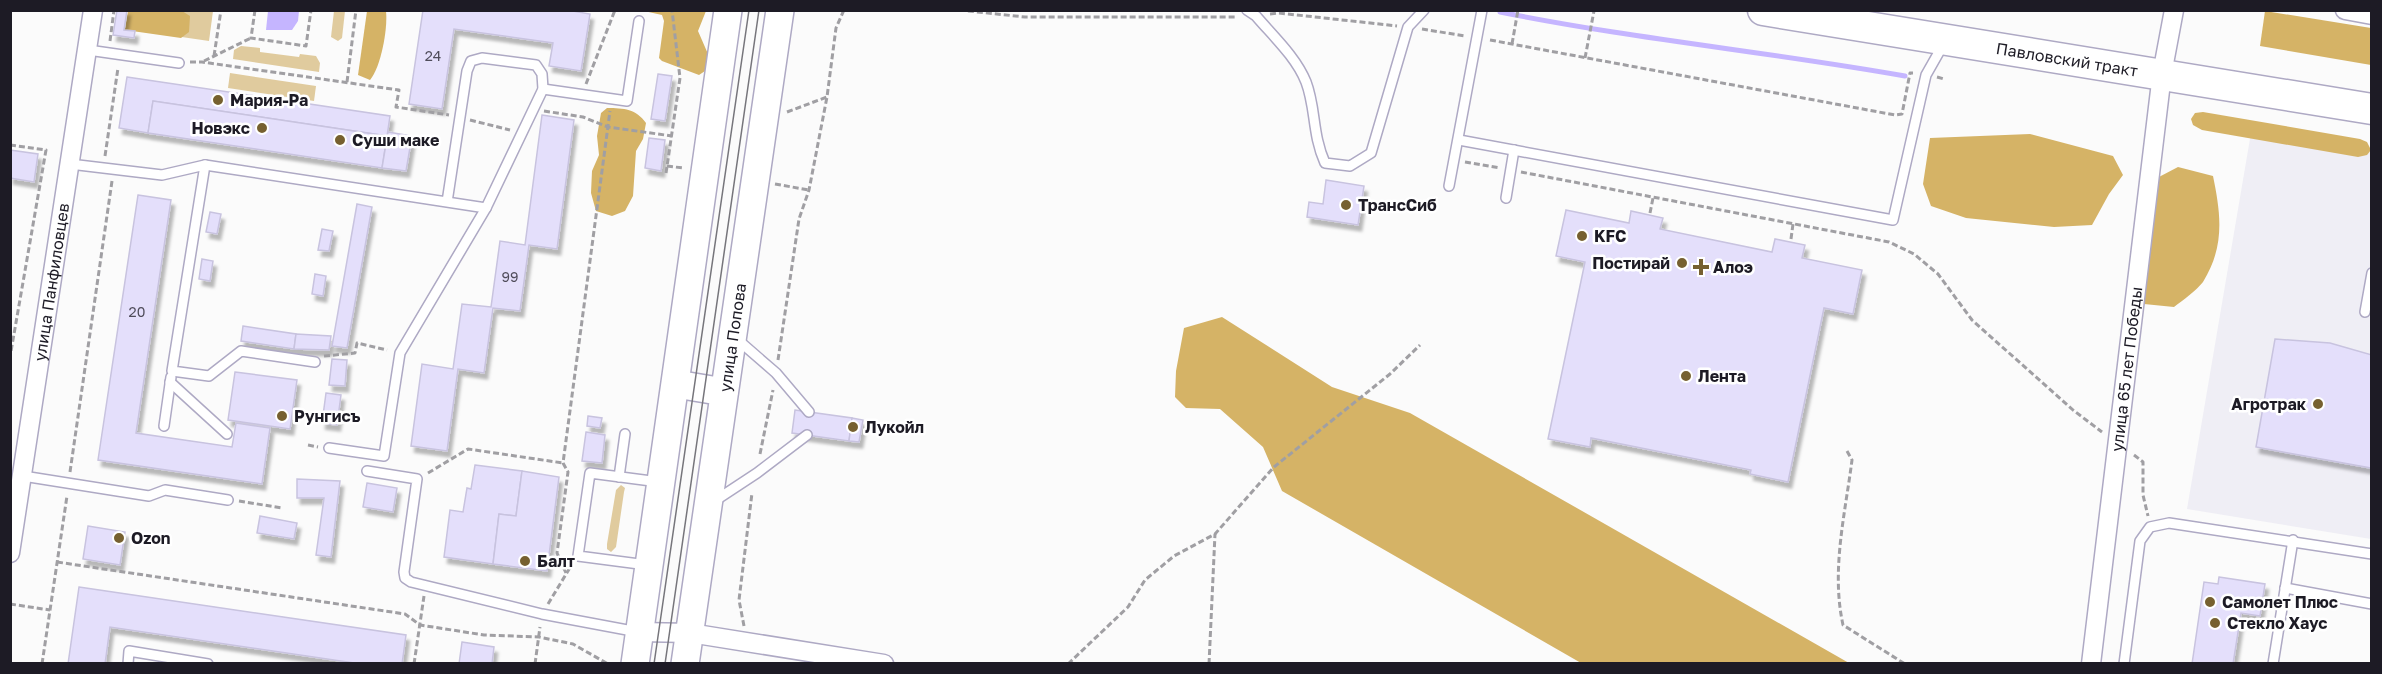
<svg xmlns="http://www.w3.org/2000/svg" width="2382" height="674" viewBox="0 0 2382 674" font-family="'Golos Text',sans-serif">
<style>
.built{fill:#efeef5}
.green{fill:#e0cb9e}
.forest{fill:#d5b366}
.water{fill:#c5b5ff}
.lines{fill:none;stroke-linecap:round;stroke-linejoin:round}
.stream{stroke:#c5b5ff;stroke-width:5}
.building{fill:#e4dffb;stroke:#c8c3df;stroke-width:1.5;filter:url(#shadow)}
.lane-casing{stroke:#aea9c4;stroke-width:12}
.street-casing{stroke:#aea9c4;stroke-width:21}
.secondary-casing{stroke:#aea9c4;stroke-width:30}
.primary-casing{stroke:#aea9c4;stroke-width:33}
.path{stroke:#a09fa3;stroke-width:3;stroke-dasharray:6 3;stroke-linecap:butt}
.lane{stroke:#fff;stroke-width:9}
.street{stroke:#fff;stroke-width:18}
.secondary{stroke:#fff;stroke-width:27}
.primary{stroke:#fff;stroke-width:30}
.tram{stroke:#76757b;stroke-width:1.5}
.poi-dot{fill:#766030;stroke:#fff;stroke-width:2}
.labels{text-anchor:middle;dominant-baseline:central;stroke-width:5;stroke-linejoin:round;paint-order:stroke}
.number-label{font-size:14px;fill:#4f4c5a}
.street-label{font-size:16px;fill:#1d1b25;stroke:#fff}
.poi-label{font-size:16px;font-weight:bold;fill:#1d1b25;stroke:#fff;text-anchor:start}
</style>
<defs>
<filter id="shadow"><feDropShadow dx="3.5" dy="6" stdDeviation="1.5" flood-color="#0004"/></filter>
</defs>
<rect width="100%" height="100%" fill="#fbfbfb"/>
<path class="built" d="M2252,127l119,21v391l-184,-30z"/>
<g class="green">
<path d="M129,11h84l-4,30 -82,-12z"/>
<path d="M334,11h11l-3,27 -4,3 -7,-4z"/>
<path d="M241,46l19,2v4l39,5 1,-3 16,2 4,7 -1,9 -86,-13 1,-9z"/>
<path d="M230,73l86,13 -2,15 -86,-13z"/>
<path d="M621,485l4,3 -1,4 -8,55 -5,5 -4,-3v-5l9,-54z"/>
</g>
<g class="forest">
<path d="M128,11h54l8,5 -1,16 -8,6 -56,-8z"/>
<path d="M367,11h19c2,17 -5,56 -16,69l-12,-5z"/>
<path d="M644,11h62l-8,20 10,23 -3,17 -6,4 -37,-14 -3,-3 5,-37 -2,-6z"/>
<path d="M2265,11l106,17v37l-111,-19z"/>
<path d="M607,108c17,0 29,1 39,15l-3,16 -7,12 -3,45 -8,15 -13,5 -16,-5 -5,-18 1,-22 7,-16 -2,-19 4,-23z"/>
<path d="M2203,112l157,27 7,3 4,8 -4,5 -9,2 -156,-27 -9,-5 -2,-6 4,-6z"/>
<path d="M2030,134l83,22 10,19 -14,19 -17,31 -38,2 -88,-9 -35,-12 -8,-22 7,-46z"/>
<path d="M2178,167l35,9c8,39 12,70 -10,106 -7,9 -20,18 -29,25l-30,-3 -14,-16 27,-110z"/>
<path d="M1222,317l110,70 78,26 439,250h-268l-299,-172 -19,-44 -43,-38 -34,-1 -11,-11 1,-26 8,-43z"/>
</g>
<path class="water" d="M268,11h31l-1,10 -6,9h-26z"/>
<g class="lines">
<path class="stream" d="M1500,12c134,27 270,40 405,64"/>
</g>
<g class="building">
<path d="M117,10h10l-3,20 11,1 -1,7 -21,-3z"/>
<path d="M423,10h144l23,4 -9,57 -32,-5 4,-23 -99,-14 -12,80 -33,-5z"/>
<path d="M658,74l14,2 -7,45 -14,-2z"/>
<path d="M127,77l263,39 -3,20 -234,-35 -5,32 -29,-5z"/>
<path d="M153,101l234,35 -5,32 -234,-35z"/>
<path d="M542,115l32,5 -17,129 -28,-4 -9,66 -27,-3 -9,65 -26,-4 -11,82 -36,-5 11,-82 31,5 9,-65 29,3 9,-66 25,4z"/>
<path d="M388,132l24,4 -6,35 -24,-3z"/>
<path d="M649,138l16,2 -4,31 -16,-3z"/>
<path d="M10,150l28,4 -4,28 -24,-4z"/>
<path d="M1326,180l38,6 -6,39 -51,-8 2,-15 14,2z"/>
<path d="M138,195l33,5 -35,233 96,14 4,-24 34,5 -8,56 -164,-24z"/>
<path d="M357,204l15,3 -25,141 -15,-2z"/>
<path d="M1566,210l63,13 2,-12 32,7 -3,11 112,23 3,-13 30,6 -3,13 60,12 -9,44 -29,-6 -36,174 -38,-8 1,-4 -160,-32 -1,9 -42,-8 37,-177 -29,-6z"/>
<path d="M210,212l11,2 -4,20 -11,-2z"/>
<path d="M322,229l11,2 -4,20 -11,-1z"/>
<path d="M202,259l11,2 -3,20 -11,-2z"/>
<path d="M315,274l11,2 -3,20 -11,-2z"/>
<path d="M243,326l53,8 -2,15 -53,-8z"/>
<path d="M296,334l35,2 -2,14 -35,-1z"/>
<path d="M2275,339l55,4 42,12 -1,113 -115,-21z"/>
<path d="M332,359l15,1 -2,26 -16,-1z"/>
<path d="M235,372l62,8 -7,49 -62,-9z"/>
<path d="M326,393l15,2 -4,30 -15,-2z"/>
<path d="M795,410l57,8 -3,23 -57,-8z"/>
<path d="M588,416l14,2 -2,10 -13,-2z"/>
<path d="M852,418l11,2 -4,22 -10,-1z"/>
<path d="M586,432l19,3 -3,28 -20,-2z"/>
<path d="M475,465l47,6 -6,45 -17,-2 -6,50 -49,-7 6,-47 13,2 4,-24 4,1z"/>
<path d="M522,471l37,6 -12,94 -54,-7 6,-50 17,2z"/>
<path d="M297,479l43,2 -9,76 -15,-2 8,-57h-27z"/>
<path d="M367,483l30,5 -4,24 -30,-5z"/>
<path d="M260,516l37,7 -3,16 -37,-6z"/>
<path d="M88,526l37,6 -5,33 -37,-6z"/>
<path d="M2219,577l46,7 -5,32 -19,-3 -8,51h-41l12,-82 14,2z"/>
<path d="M79,587l327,48 -4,29h-41l-251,-37 -5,37h-37z"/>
<path d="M462,642l32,5 -2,17h-33z"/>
</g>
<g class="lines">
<defs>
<g id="lane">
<path d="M1247,10l9,6c17,20 40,41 50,66 10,26 6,52 19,81l25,3 21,-13 37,-126 16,-17"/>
<path d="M88,50l91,13"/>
<path d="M543,89l84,12 12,-80"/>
<path d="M1459,140l434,80 33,-145 17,-30"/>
<path d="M70,164l92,11 43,-10 281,43 57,-119 -1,-15 -6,-9 -54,-7 -11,3 -4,10 -20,131"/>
<path d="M205,165l-33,206 37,5 32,-25 74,11"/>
<path d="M1449,186l33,-176"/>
<path d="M1506,198l8,-48"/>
<path d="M2365,312l7,-39"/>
<path d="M738,340l38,33 33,39"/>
<path d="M170,382l57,52"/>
<path d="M164,426l7,-49"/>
<path d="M329,448l55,8 16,-103 86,-145"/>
<path d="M367,471l50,8 -13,93 1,6 6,4 131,32 96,18"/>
<path d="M23,476l126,20 16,-6 63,10"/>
<path d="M619,477l6,-43"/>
<path d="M713,502l44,-29 50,-38"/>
<path d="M647,565l-69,-9 12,-83 69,9"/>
<path d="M2285,588l87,16"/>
<path d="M128,664l1,-13 79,13"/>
<path d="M2124,664l16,-123 10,-14 19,-4 203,31"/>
<path d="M2273,664l20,-124"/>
</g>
<g id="street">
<path d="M2345,10l27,5"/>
<path id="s1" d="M10,553l83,-543"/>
<path d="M640,632l50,1 194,31"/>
<path id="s2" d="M2091,664l71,-590 12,-64"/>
</g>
<g id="secondary">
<path d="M676,384l48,8"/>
<path d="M635,664l93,-654"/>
<path id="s3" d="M685,664l95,-654"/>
</g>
<g id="primary">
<path id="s4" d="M1763,10l609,99"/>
</g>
</defs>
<use href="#lane" class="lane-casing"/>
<use href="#street" class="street-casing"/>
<use href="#secondary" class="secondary-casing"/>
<use href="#primary" class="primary-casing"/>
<g class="path">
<path d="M255,10l-4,28 55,8 5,-36"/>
<path d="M959,10l66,7h211"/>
<path d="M1270,14l9,-1 118,13"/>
<path d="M1422,29l43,7"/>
<path d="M1490,40l405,75 7,-1 8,-41h3"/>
<path d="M110,41l4,-31"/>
<path d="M1512,44l6,-34"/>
<path d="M214,56l7,-46"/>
<path d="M1585,58l9,-47 -4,-1"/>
<path d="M204,61l47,-23"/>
<path d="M190,62h12l197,28 -3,17 53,8"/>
<path d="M1937,77l7,2"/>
<path d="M347,82l9,-72"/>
<path d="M586,84l29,-74"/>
<path d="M544,111l39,6 25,10 64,9"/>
<path d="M787,112l40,-15"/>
<path d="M470,120l40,10"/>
<path d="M10,145l36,5 -36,207"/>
<path d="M105,156l13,-88"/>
<path d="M1465,162l35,6"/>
<path d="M667,166l16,2"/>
<path d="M1521,172l368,70 25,12 24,20 34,46 101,90 29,22"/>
<path d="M666,173l14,-95 -8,-68"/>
<path d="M775,184l34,6"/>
<path d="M1650,213l3,-15"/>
<path d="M1791,239l2,-15"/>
<path d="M324,356l31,-3 2,-10 30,7"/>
<path d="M778,360l21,-141 10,-29 18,-93 9,-69 8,-18"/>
<path d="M308,445l10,2"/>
<path d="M1847,451l5,9c-7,55 -21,110 -9,165l62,39"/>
<path d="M760,454l13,-64"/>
<path d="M2134,455l9,7v33l5,21"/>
<path d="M70,472l42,-291"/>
<path d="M428,473l40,-24 95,14"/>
<path d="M239,501l43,7"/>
<path d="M57,562l348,52 15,11 64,10 55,2 34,7 35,20"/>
<path d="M566,573l-9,-20 11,-81 -5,-9 47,-352"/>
<path d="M10,604l40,6"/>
<path d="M548,604l23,-38"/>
<path d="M744,626l-5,-26 13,-107"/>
<path d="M42,664l25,-168"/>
<path d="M414,664l10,-68"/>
<path d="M535,664l5,-37"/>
<path d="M748,664v-2"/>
<path d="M1068,664l60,-57 17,-27 29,-24 41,-22 59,-67 116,-93 30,-29"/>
<path d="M1209,664l6,-130"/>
</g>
<use href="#lane" class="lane"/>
<use href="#street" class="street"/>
<use href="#secondary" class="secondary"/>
<use href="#primary" class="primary"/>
<g class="tram">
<path d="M654,664l95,-654"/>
<path d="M665,664l94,-654"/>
</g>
</g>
<g class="poi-dot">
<circle cx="218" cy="100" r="6"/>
<circle cx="262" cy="128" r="6"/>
<circle cx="340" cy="140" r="6"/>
<circle cx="1346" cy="205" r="6"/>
<circle cx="1582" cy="236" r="6"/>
<circle cx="1682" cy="263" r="6"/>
<path d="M1698 258h6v6h6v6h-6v6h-6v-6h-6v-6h6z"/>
<circle cx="1686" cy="376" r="6"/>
<circle cx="2318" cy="404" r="6"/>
<circle cx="282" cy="416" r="6"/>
<circle cx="853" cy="427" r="6"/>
<circle cx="119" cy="538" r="6"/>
<circle cx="525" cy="561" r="6"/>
<circle cx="2210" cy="602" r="6"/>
<circle cx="2215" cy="623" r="6"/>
</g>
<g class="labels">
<g class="number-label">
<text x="433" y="55">24</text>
<text x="510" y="276">99</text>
<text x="137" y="311">20</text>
</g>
<g class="street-label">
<text stroke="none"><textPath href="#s4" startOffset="308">Павловский тракт</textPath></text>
<text stroke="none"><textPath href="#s1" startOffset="274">улица Панфиловцев</textPath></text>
<text stroke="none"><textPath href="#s3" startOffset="330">улица Попова</textPath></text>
<text stroke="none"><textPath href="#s2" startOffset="297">улица 65 лет Победы</textPath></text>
</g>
<g class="poi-label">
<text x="230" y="100">Мария-Ра</text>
<text x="250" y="128" text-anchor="end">Новэкс</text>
<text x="352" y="140">Суши маке</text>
<text x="1358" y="205">ТрансСиб</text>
<text x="1594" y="236">KFC</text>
<text x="1670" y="263" text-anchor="end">Постирай</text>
<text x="1713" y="267">Алоэ</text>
<text x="1698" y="376">Лента</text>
<text x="2306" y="404" text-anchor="end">Агротрак</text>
<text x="294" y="416">Рунгисъ</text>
<text x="865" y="427">Лукойл</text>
<text x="131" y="538">Ozon</text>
<text x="537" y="561">Балт</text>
<text x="2222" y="602">Самолет Плюс</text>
<text x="2227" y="623">Стекло Хаус</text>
</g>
</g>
<rect width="2382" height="674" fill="none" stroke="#1d1b25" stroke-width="24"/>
</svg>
